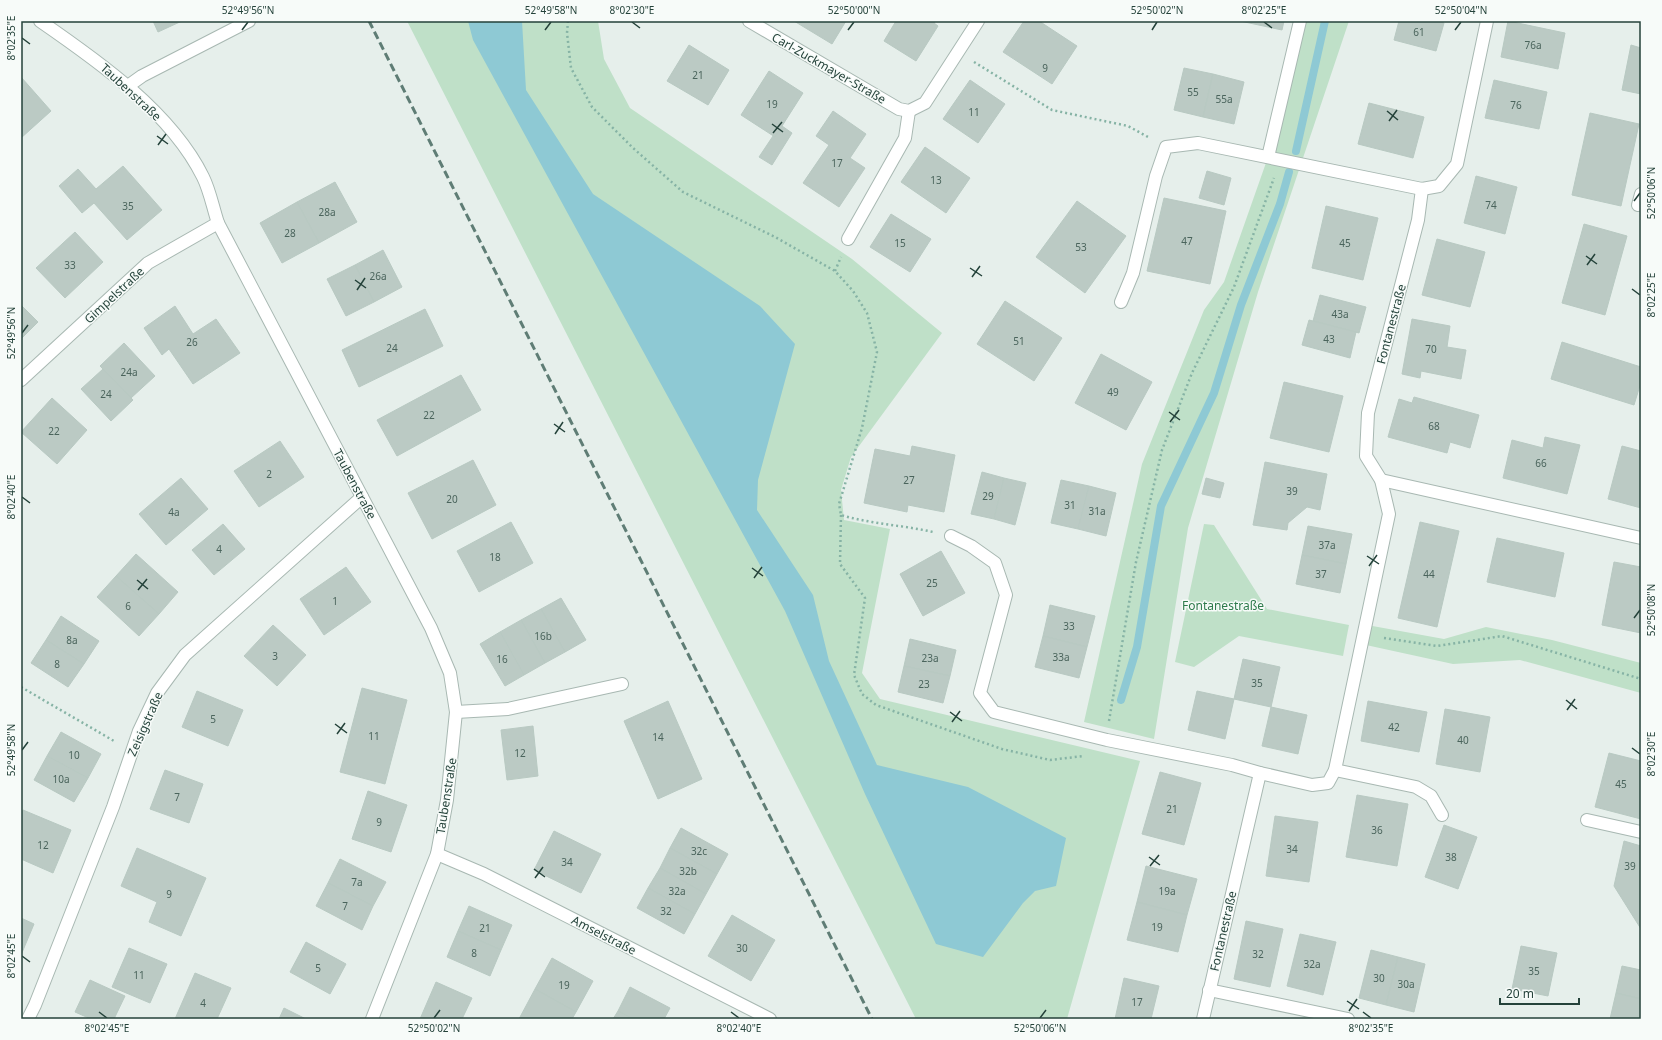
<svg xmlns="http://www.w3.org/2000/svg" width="1662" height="1040" viewBox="0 0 1662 1040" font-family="'Noto Sans',sans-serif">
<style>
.green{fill:#bfe0c8}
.water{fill:#8ec9d4}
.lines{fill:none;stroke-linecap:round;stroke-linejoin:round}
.stream{stroke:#8ec9d4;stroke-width:8}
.building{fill:#bbcac4;stroke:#b8c9c2}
.minor-casing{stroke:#a8b8b2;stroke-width:14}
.path{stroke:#86b3a5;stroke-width:2.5;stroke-dasharray:2 3;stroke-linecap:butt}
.minor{stroke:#fff;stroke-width:12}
.rail{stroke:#5f7d75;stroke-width:3;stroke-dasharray:8 4;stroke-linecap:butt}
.ticks{fill:none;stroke:#24423a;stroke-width:1.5}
.labels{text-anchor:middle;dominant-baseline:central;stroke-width:3;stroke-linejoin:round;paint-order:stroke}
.number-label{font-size:10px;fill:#4a645c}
.street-label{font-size:12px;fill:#24423a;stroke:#f7fbf9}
.park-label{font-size:12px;fill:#2d7a4b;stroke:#f7fbf9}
.neatline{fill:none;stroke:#24423a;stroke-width:1.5}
.ticks-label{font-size:10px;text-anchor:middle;fill:#24423a}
</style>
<rect width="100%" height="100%" fill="#e6efeb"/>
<g class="green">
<path d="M407,21h191l6,38 26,49 222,151 90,74 -91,124 -10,33 3,30 46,9 -28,144 18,26 260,62 -73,258h-151z"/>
<path d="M1302,21h47l-91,271 -70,236 -34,211 -70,-17 58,-258 62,-154 20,-28 49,-139z"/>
<path d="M1204,524l10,1 53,84 82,16 -6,31 -104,-20 -45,31 -19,-5z"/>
<path d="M1367,625l77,14 42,-12 66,13 89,23v30l-121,-33 -67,4 -87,-19z"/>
</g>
<path class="water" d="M468,21h54l4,69 67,104 167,112 35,38 -37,136 -1,30 56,85 16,66 48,104 91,22 98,51 -10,48 -21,5 -12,12 -40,54 -47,-13 -71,-150 -80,-183 -312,-571z"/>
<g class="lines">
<g class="stream">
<path d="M1296,151l29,-130"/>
<path d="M1121,700l16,-53 24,-141 53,-113 27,-88 39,-101 9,-32"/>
</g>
</g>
<g class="building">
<path d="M153,21h29l-24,11z"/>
<path d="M794,21h52l-14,23z"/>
<path d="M896,21h39l-1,2 4,3 -22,35 -32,-20z"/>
<path d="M1024,21h15l38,25 -25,38 -49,-32z"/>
<path d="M1240,21h44l-2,9z"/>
<path d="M1399,21h38l7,2 -8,28 -42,-11z"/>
<path d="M1508,21l57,12 -7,36 -57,-12z"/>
<path d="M689,45l40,25 -21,35 -41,-24z"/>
<path d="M1631,45l10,3v46l-19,-4z"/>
<path d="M1184,68l29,6 -10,43 -29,-7z"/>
<path d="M769,71l34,22 -28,44 -34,-22z"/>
<path d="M1213,74l31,8 -10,42 -31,-7z"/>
<path d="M21,77l30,34 -30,27z"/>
<path d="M970,80l35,24 -27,39 -35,-24z"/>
<path d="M1494,80l53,12 -8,37 -54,-11z"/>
<path d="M1369,103l55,14 -11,41 -55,-14z"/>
<path d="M833,111l33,23 -16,24 15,10 -26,39 -36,-24 26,-38 -13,-9z"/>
<path d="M1590,113l49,11 -18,82 -49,-11z"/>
<path d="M782,126l10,7 -20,32 -13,-8 14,-21 2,1z"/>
<path d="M925,147l45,31 -24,35 -45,-31z"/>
<path d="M123,166l39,44 -35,30 -33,-37 -12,10 -23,-27 19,-17 18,20z"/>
<path d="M1207,171l24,7 -7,27 -25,-7z"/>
<path d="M1476,176l41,11 -12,47 -41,-11z"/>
<path d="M335,182l22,40 -38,21 -22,-41z"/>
<path d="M1164,198l62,13 -16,73 -63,-13z"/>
<path d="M1077,201l49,35 -41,57 -49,-36z"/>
<path d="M297,202l22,41 -37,20 -22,-40z"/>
<path d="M1326,206l52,12 -15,62 -51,-12z"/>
<path d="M891,214l40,25 -21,33 -40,-25z"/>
<path d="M1584,224l43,12 -22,79 -43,-12z"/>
<path d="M75,232l28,30 -38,36 -29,-30z"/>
<path d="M1437,239l48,13 -15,55 -48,-12z"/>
<path d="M383,250l19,37 -28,15 -19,-37z"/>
<path d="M355,265l19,37 -28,14 -19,-37z"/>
<path d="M1320,295l46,12 -7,26 -46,-12z"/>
<path d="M1005,301l57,37 -28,43 -57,-37z"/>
<path d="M21,305l17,17 -17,17z"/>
<path d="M175,306l18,28 23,-15 24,34 -47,31 -24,-35 -7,6 -18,-27z"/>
<path d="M425,309l18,37 -84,41 -17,-37z"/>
<path d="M1412,319l38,7 -3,21 19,3 -5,29 -40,-8 -1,7 -18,-4z"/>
<path d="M1309,320l47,12 -6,26 -48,-13z"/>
<path d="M1562,342l79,25v15l-7,23 -83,-26z"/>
<path d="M124,343l31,33 -24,22 -31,-32z"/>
<path d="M1101,354l51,28 -26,48 -51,-27z"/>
<path d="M103,369l30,31 -22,21 -30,-32z"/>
<path d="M461,375l20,35 -84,46 -20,-36z"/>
<path d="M1284,382l59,14 -14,56 -59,-14z"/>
<path d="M1414,397l65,18 -9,33 -20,-6 -3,11 -59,-16 11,-38 13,4z"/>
<path d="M52,398l35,32 -30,34 -36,-32z"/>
<path d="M1545,437l35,8 -13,49 -64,-16 9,-38 31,8z"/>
<path d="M280,441l24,36 -45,30 -25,-36z"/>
<path d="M912,446l43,9 -11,57 -36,-7 -1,7 -43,-9 11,-54 35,7z"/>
<path d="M1622,446l19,5v57l-33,-9z"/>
<path d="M473,460l23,45 -64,34 -24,-46z"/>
<path d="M1265,462l62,12 -7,36 -13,-3 -19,16 -1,7 -34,-5z"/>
<path d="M982,472l22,6 -10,41 -23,-5z"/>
<path d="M181,478l27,31 -42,36 -27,-31z"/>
<path d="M1004,478l22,5 -11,42 -21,-6z"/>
<path d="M1206,478l18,5 -4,15 -18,-4z"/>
<path d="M1061,480l28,6 -11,43 -27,-6z"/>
<path d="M1089,486l27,7 -10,43 -28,-7z"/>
<path d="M511,522l22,41 -54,29 -22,-41z"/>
<path d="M1420,522l39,9 -22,96 -39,-9z"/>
<path d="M223,524l22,25 -31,26 -22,-25z"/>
<path d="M1308,526l44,8 -6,30 -44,-9z"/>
<path d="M1497,538l67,15 -9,44 -68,-15z"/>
<path d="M941,551l24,42 -42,23 -23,-42z"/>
<path d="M136,554l42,38 -19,22 -43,-38z"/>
<path d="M1302,555l44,9 -6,29 -44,-9z"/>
<path d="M1614,562l27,5v66l-39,-8z"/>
<path d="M346,567l25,35 -47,33 -24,-36z"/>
<path d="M116,576l43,38 -20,22 -42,-39z"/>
<path d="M561,598l25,42 -21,12 -24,-43z"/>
<path d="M1050,605l45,11 -8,31 -44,-11z"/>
<path d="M541,609l24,43 -20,11 -24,-43z"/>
<path d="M61,616l38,25 -15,23 -38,-24z"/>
<path d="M521,620l24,43 -21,12 -24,-43z"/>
<path d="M273,625l33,30 -29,31 -33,-30z"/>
<path d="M500,632l24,43 -19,11 -25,-42z"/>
<path d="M1043,636l44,11 -8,31 -44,-11z"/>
<path d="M910,639l46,11 -6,26 -46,-10z"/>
<path d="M46,640l38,24 -16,23 -37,-24z"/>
<path d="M1243,659l37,8 -9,40 -37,-8z"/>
<path d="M904,666l46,10 -7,27 -45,-11z"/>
<path d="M362,688l45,12 -22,84 -45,-12z"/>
<path d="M197,691l46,19 -15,36 -46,-19z"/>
<path d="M1197,691l37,8 -9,40 -37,-9z"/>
<path d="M668,701l34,78 -44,20 -34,-78z"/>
<path d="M1368,701l59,11 -8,40 -58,-11z"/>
<path d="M1271,707l36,8 -9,39 -36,-8z"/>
<path d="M1445,709l45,8 -10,55 -44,-8z"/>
<path d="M533,726l5,50 -31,4 -6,-50z"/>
<path d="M61,732l40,22 -13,24 -41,-22z"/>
<path d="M1609,753l32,8v58l-46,-12z"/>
<path d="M47,756l41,22 -14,24 -40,-22z"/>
<path d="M165,770l38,14 -14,39 -39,-14z"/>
<path d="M1160,772l41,11 -17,62 -42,-11z"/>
<path d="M368,791l39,14 -16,47 -39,-13z"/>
<path d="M1357,795l51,9 -11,62 -51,-9z"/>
<path d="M23,810l48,20 -18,43 -32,-14v-44z"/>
<path d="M1275,816l43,6 -9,60 -43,-6z"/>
<path d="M1444,825l33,12 -19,52 -33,-12z"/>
<path d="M681,828l47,26 -11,20 -47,-26z"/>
<path d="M554,831l47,23 -20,39 -47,-23z"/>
<path d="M1624,841l17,5v83l-27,-43z"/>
<path d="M137,848l69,30 -25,58 -32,-14 8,-20 -36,-16z"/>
<path d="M670,848l47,26 -11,20 -46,-26z"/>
<path d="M340,859l46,23 -13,24 -45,-23z"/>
<path d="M1146,866l51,13 -10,36 -50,-13z"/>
<path d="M660,868l46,26 -11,20 -47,-26z"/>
<path d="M328,883l45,23 -11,24 -46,-24z"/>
<path d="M648,888l47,26 -11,20 -47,-26z"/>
<path d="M1137,902l50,13 -9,37 -51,-12z"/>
<path d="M469,906l43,19 -11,25 -43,-19z"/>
<path d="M732,915l43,25 -24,41 -43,-25z"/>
<path d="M21,918l13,6 -13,31z"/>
<path d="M1246,921l37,8 -13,58 -36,-8z"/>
<path d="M458,931l43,19 -11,26 -43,-19z"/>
<path d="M1300,934l36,8 -13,53 -36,-9z"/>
<path d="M306,942l40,22 -16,30 -40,-22z"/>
<path d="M1521,946l36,7 -9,43 -36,-7z"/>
<path d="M129,948l38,16 -17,39 -38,-16z"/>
<path d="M1371,950l27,7 -12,48 -27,-7z"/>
<path d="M1398,957l27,7 -11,48 -28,-7z"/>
<path d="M552,958l41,23 -17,31 -41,-23z"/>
<path d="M1622,966l19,4v29l-25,-6z"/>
<path d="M195,973l36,15 -14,31h-42z"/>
<path d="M1124,978l35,8 -8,33h-36z"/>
<path d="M90,980l35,16 -11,23h-23l-16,-7z"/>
<path d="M436,982l36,16 -10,21h-42z"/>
<path d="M630,987l40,21 -6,11h-31l-15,-8z"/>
<path d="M535,989l41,23 -4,7h-53z"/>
<path d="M1616,993l25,6v20h-31z"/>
<path d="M284,1008l22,11h-27z"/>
<path d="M618,1011l15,8h-20z"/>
</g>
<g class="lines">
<defs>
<g id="minor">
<path d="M40,21c58,40 131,91 163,156 7,14 10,31 15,46l213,405 19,45 6,39 -9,88 -10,54 -65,165"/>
<path d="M749,21l150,88 10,2 16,-8 53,-82"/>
<path d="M128,86l14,-10 107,-55"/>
<path d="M1268,157l32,-136"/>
<path d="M1638,205l3,-11"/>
<path d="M848,239l57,-101 4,-27"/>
<path d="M1121,302l12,-29 23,-97 10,-29 32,-4 224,46 17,-3 18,-22 30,-143"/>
<path d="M21,380l127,-117 70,-40"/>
<path d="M1381,480l260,58"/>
<path d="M951,536l20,10 24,17 11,32 -26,98 14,19 113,28 125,25 28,8"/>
<path d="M456,712l52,-3 114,-25"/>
<path d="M1335,770l81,17 15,9 11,19"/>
<path d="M1587,820l54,12"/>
<path d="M437,854l47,20 286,145"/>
<path d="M1209,990l139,29"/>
<path d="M28,1019l7,-14 78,-198 26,-76 18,-38 28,-38 177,-158"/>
<path d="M1203,1019l57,-246 52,12 16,-2 7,-13 54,-256 -8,-34 -15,-24 2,-43 50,-193 4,-31"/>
</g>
</defs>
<use href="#minor" class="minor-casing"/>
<g class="path">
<path d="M568,21l-1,12 4,35 21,39 41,41 50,44 92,45 60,34 18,20 14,22 10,39 -15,76 -23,76 2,11c30,9 61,10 92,17"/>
<path d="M974,62l78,48 76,16 20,11"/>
<path d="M835,271l6,-14"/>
<path d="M841,515l-1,49 25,34 -11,77 8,19 14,11 126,44 48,11 34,-4"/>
<path d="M1384,638l53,8 65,-10 139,43"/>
<path d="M21,687l93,54"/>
<path d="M1109,721l27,-159 26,-112 30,-77 42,-86 40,-109"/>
</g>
<use href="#minor" class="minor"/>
<path class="rail" d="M369,21l503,998"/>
</g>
<path class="ticks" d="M632,22l8,6M1264,22l8,6M242,30l6,-8M545,30l6,-8M848,30l6,-8M1152,30l5,-8M1455,30l6,-8M22,38l8,6M1387,111l11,9M1389,121l8,-11M772,124l11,8M773,133l9,-11M157,136l11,8M158,145l8,-11M1634,201l6,-8M1586,256l11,8M1587,265l8,-11M970,268l12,8M972,277l8,-11M355,280l11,8M1632,289l8,6M357,290l8,-12M22,333l6,-8M1169,412l11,8M1170,422l9,-12M554,424l11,8M555,434l8,-12M22,497l8,6M1367,556l12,8M1369,566l8,-11M752,568l11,8M754,578l8,-11M137,580l11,9M138,590l9,-11M1634,618l6,-8M1566,700l11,9M1567,710l8,-11M950,712l12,9M952,722l8,-11M335,724l12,9M337,734l8,-11M1632,748l8,6M22,750l6,-8M1149,857l11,8M1150,866l9,-11M534,869l11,8M535,878l8,-11M22,956l8,6M1347,1001l12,8M1349,1011l8,-12M99,1012l8,6M731,1012l8,6M1363,1012l8,6M434,1018l6,-8M1040,1018l6,-8"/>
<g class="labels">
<g class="number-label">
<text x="1419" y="32">61</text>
<text x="1533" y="45">76a</text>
<text x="1045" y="68">9</text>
<text x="698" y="75">21</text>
<text x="1193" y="92">55</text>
<text x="1224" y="99">55a</text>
<text x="772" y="104">19</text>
<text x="1516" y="105">76</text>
<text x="974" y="112">11</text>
<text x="837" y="163">17</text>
<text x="936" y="180">13</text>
<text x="1491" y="205">74</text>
<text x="128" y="206">35</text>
<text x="327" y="212">28a</text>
<text x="290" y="233">28</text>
<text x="1187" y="241">47</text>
<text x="900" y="243">15</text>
<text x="1345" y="243">45</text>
<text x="1081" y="247">53</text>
<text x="70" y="265">33</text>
<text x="378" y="276">26a</text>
<text x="1340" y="314">43a</text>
<text x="1329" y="339">43</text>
<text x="1019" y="341">51</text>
<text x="192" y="342">26</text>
<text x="392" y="348">24</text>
<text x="1431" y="349">70</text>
<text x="129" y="372">24a</text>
<text x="1113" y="392">49</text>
<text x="106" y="394">24</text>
<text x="429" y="415">22</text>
<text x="1434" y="426">68</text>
<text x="54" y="431">22</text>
<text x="1541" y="463">66</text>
<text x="269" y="474">2</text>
<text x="909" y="480">27</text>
<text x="1292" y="491">39</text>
<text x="988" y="496">29</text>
<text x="452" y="499">20</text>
<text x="1070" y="505">31</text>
<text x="1097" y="511">31a</text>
<text x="174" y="512">4a</text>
<text x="1327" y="545">37a</text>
<text x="219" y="549">4</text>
<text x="495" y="557">18</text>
<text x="1321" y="574">37</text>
<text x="1429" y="574">44</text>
<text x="932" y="583">25</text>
<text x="335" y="601">1</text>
<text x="128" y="606">6</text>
<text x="1069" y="626">33</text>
<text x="543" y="636">16b</text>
<text x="72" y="640">8a</text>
<text x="275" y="656">3</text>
<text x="1061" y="657">33a</text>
<text x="930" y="658">23a</text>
<text x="502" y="659">16</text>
<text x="57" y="664">8</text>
<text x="1257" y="683">35</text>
<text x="924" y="684">23</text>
<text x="213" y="719">5</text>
<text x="1394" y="727">42</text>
<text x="374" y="736">11</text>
<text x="658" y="737">14</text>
<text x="1463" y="740">40</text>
<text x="520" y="753">12</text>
<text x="74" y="755">10</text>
<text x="61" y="779">10a</text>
<text x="1621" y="784">45</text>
<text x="177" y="797">7</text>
<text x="1172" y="809">21</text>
<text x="379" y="822">9</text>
<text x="1377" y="830">36</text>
<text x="43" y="845">12</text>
<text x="1292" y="849">34</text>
<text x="699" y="851">32c</text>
<text x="1451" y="857">38</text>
<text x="567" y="862">34</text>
<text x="1630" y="866">39</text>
<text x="688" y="871">32b</text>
<text x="357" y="882">7a</text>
<text x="677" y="891">32a</text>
<text x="1167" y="891">19a</text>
<text x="169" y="894">9</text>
<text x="345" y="906">7</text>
<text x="666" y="911">32</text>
<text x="1157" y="927">19</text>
<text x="485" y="928">21</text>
<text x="742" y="948">30</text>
<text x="474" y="953">8</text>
<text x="1258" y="954">32</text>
<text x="1312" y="964">32a</text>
<text x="318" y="968">5</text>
<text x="1534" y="971">35</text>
<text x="139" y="975">11</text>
<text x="1379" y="978">30</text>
<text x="1406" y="984">30a</text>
<text x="564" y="985">19</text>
<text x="1137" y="1002">17</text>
<text x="203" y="1003">4</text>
</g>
<g class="street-label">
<text transform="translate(829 68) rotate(30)">Carl-Zuckmayer-Straße</text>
<text transform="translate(131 92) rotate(43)">Taubenstraße</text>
<text transform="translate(114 295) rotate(-43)">Gimpelstraße</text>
<text transform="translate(1391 324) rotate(-75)">Fontanestraße</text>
<text transform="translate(355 484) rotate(62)">Taubenstraße</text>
<text transform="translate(145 724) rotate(-66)">Zeisigstraße</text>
<text transform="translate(446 796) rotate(-81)">Taubenstraße</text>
<text transform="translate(1223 931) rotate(-77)">Fontanestraße</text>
<text transform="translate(604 935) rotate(27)">Amselstraße</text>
</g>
<g class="park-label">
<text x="1223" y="605">Fontanestraße</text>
</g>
</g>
<rect width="1662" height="1040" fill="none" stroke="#f7fbf9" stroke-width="44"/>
<path d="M1500 998v6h79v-6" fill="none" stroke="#24423a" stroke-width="2"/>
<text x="1506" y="998" font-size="12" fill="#24423a" stroke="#f7fbf9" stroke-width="3" paint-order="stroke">20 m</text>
<rect x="22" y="22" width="1618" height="996" class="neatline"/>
<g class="ticks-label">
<text x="248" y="14">52°49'56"N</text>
<text x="551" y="14">52°49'58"N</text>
<text x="632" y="14">8°02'30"E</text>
<text x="854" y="14">52°50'00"N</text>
<text x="1157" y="14">52°50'02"N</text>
<text x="1264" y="14">8°02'25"E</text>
<text x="1461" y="14">52°50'04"N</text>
<text transform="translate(11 38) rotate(-90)" y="4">8°02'35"E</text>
<text transform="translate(1651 193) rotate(-90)" y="4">52°50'06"N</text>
<text transform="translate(1651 295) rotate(-90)" y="4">8°02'25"E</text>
<text transform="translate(11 333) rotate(-90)" y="4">52°49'56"N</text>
<text transform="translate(11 497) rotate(-90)" y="4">8°02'40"E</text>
<text transform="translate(1651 610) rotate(-90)" y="4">52°50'08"N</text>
<text transform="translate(11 750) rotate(-90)" y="4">52°49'58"N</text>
<text transform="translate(1651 754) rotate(-90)" y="4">8°02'30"E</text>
<text transform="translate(11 956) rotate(-90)" y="4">8°02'45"E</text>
<text x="107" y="1032">8°02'45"E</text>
<text x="434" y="1032">52°50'02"N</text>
<text x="739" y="1032">8°02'40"E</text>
<text x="1040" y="1032">52°50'06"N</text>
<text x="1371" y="1032">8°02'35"E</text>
</g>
</svg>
